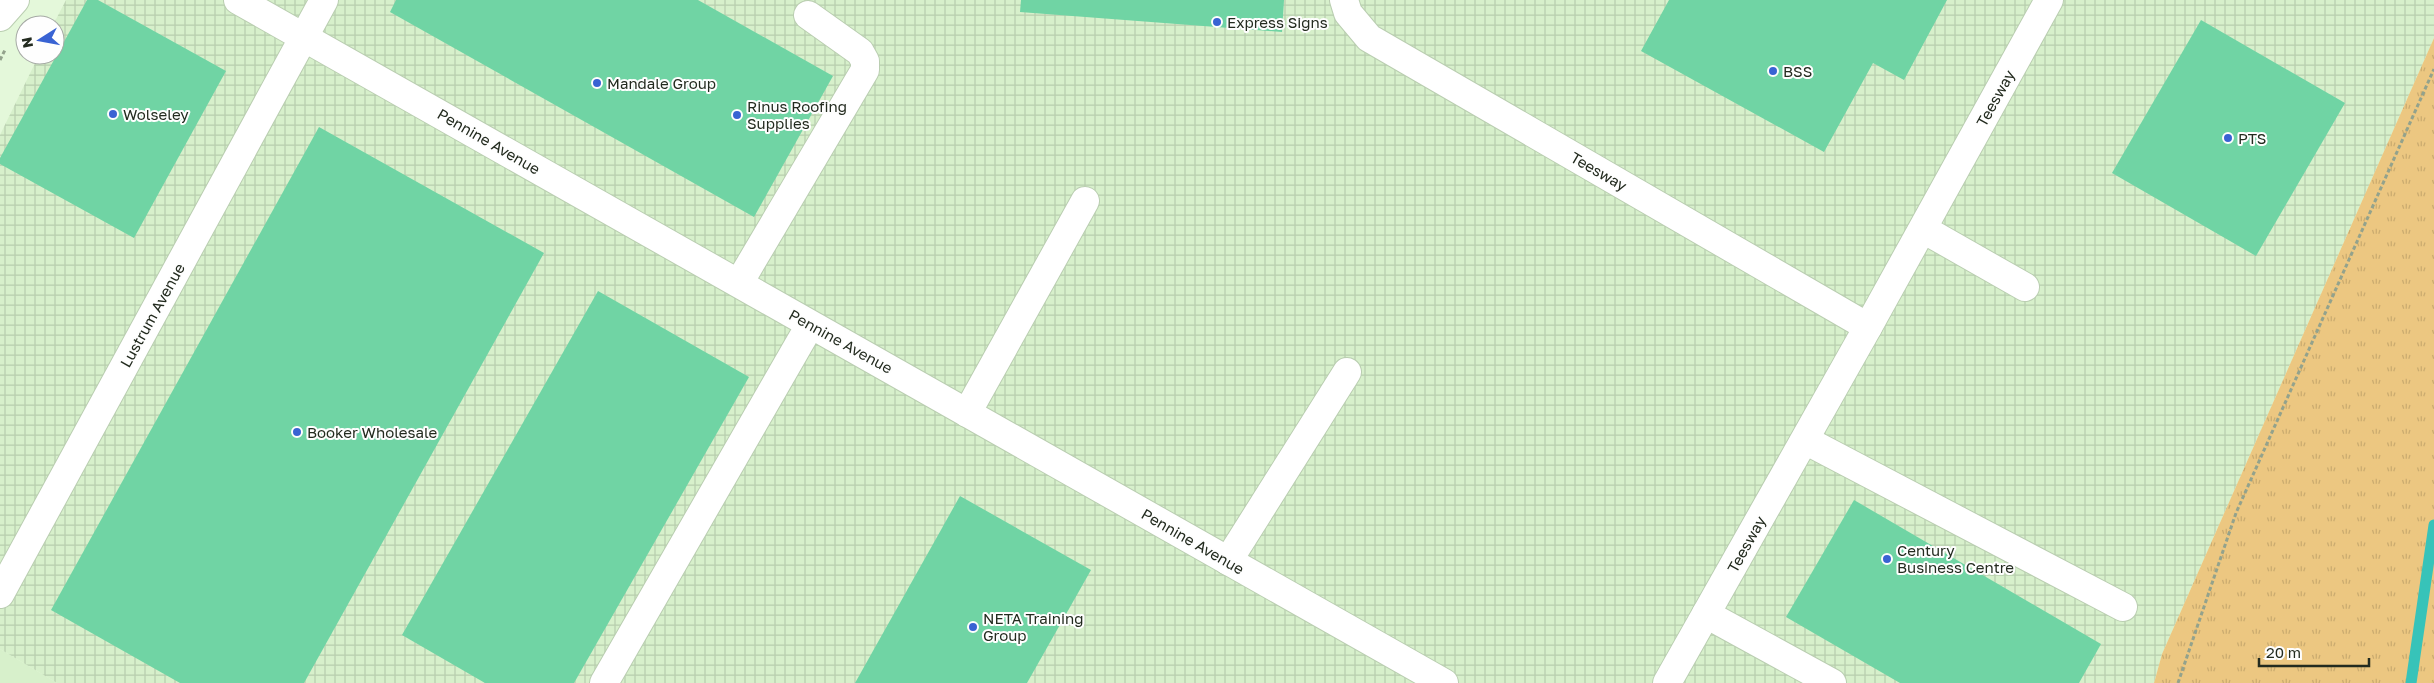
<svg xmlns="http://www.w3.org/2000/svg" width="2434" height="683" viewBox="0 0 2434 683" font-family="'Golos Text',sans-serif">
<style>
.built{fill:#d7f0cb}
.industrial{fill:url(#industrial-grid)}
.grass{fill:url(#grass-tufts)}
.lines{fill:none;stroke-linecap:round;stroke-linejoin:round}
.stream{stroke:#37c3b9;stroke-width:11}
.building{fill:#70d4a4}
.minor-casing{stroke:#baceb1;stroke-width:30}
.path{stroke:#93a28c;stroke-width:3;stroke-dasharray:4 2.5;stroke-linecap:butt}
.minor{stroke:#fff;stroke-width:28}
.poi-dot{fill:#3963d3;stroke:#fefefe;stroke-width:2}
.labels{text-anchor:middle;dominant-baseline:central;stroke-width:4;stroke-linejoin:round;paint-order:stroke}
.poi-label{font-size:15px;fill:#232b1f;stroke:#fefefe;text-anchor:start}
.street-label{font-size:15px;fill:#232b1f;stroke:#fefefe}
</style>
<defs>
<pattern id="industrial-grid" width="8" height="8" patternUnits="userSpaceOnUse" patternTransform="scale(1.25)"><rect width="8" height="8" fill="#d7f0cb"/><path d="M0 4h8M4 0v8" fill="none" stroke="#b8ceae"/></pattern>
<pattern id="grass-tufts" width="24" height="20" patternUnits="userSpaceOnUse" patternTransform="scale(1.25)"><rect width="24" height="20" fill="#ecc781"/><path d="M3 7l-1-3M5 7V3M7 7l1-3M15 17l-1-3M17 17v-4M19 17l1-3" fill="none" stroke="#caab6f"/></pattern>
</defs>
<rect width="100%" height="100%" fill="#e4f8da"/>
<path class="built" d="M0,649l57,34h-57z"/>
<path class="industrial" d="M66,0h2368v38l-272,616 -8,29h-2097l-57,-34v-514l39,-80h16v-30h-2z"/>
<path class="grass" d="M2434,38v645h-280l8,-29z"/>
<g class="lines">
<path class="stream" d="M2411,683l23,-158"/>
</g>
<g class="building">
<path d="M87,0h11l128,71 -92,167 -134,-74v-6z"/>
<path d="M396,0h302l135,76 -79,141 -364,-205z"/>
<path d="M1021,0h263l-2,32 -262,-20z"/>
<path d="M1669,0h278l-43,80 -31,-17 -49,89 -183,-101z"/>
<path d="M2201,20l144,83 -89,153 -144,-83z"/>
<path d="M319,127l225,126 -240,430h-124l-129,-73z"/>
<path d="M598,291l151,86 -175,306h-89l-83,-48z"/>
<path d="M960,496l131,74 -64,113h-172z"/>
<path d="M1854,500l247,144 -22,39h-179l-114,-66z"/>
</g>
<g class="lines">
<defs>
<g id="minor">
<path d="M238,0l1206,683"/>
<path d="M1344,0l4,13 21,25 499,289"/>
<path d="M0,17l15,-17"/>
<path d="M1923,229l102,58"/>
<path d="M739,283l126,-213v-9l-5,-9 -52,-37"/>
<path d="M967,413l118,-212"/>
<path d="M1805,440l318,167"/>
<path d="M1228,561l119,-189"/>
<path d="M0,594l324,-594"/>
<path d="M1706,614l126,69"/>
<path d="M604,683l206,-358"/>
<path d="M1667,683l201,-356 181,-327"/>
</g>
</defs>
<use href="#minor" class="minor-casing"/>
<g class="path">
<path d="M0,60l5,-10"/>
<path d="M2178,683l58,-170 198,-444"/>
</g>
<use href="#minor" class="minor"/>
</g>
<g class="poi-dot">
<circle cx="1217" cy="22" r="5"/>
<circle cx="1773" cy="71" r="5"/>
<circle cx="597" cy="83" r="5"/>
<circle cx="113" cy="114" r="5"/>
<circle cx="737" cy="115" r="5"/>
<circle cx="2228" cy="138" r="5"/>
<circle cx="297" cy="432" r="5"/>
<circle cx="1887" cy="559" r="5"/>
<circle cx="973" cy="627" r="5"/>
</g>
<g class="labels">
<g class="poi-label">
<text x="1227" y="22">Express Signs</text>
<text x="1783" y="71">BSS</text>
<text x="607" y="83">Mandale Group</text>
<text x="747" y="106">Rinus Roofing<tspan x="747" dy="17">Supplies</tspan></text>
<text x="123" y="114">Wolseley</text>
<text x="2238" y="138">PTS</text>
<text x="307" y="432">Booker Wholesale</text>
<text x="1897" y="550">Century<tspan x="1897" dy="17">Business Centre</tspan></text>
<text x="983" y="618">NETA Training<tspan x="983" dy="17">Group</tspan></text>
</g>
<g class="street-label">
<text transform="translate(1995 98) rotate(-61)">Teesway</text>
<text transform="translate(489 141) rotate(30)">Pennine Avenue</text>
<text transform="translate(1599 171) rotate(30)">Teesway</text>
<text transform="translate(152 315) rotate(-61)">Lustrum Avenue</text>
<text transform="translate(841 341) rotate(29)">Pennine Avenue</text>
<text transform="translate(1193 541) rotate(30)">Pennine Avenue</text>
<text transform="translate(1746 544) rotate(-61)">Teesway</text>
</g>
</g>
<g transform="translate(40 40) rotate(259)"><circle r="24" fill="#fefefe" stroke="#a6aaa5"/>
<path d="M0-4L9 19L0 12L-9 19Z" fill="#3963d3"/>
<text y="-8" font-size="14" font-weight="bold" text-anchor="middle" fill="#232b1f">N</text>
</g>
<path d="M2259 658v8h110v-8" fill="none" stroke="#232b1f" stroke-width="2.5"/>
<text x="2266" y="658" font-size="15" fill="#232b1f" stroke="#fefefe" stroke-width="4" paint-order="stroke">20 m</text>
</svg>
